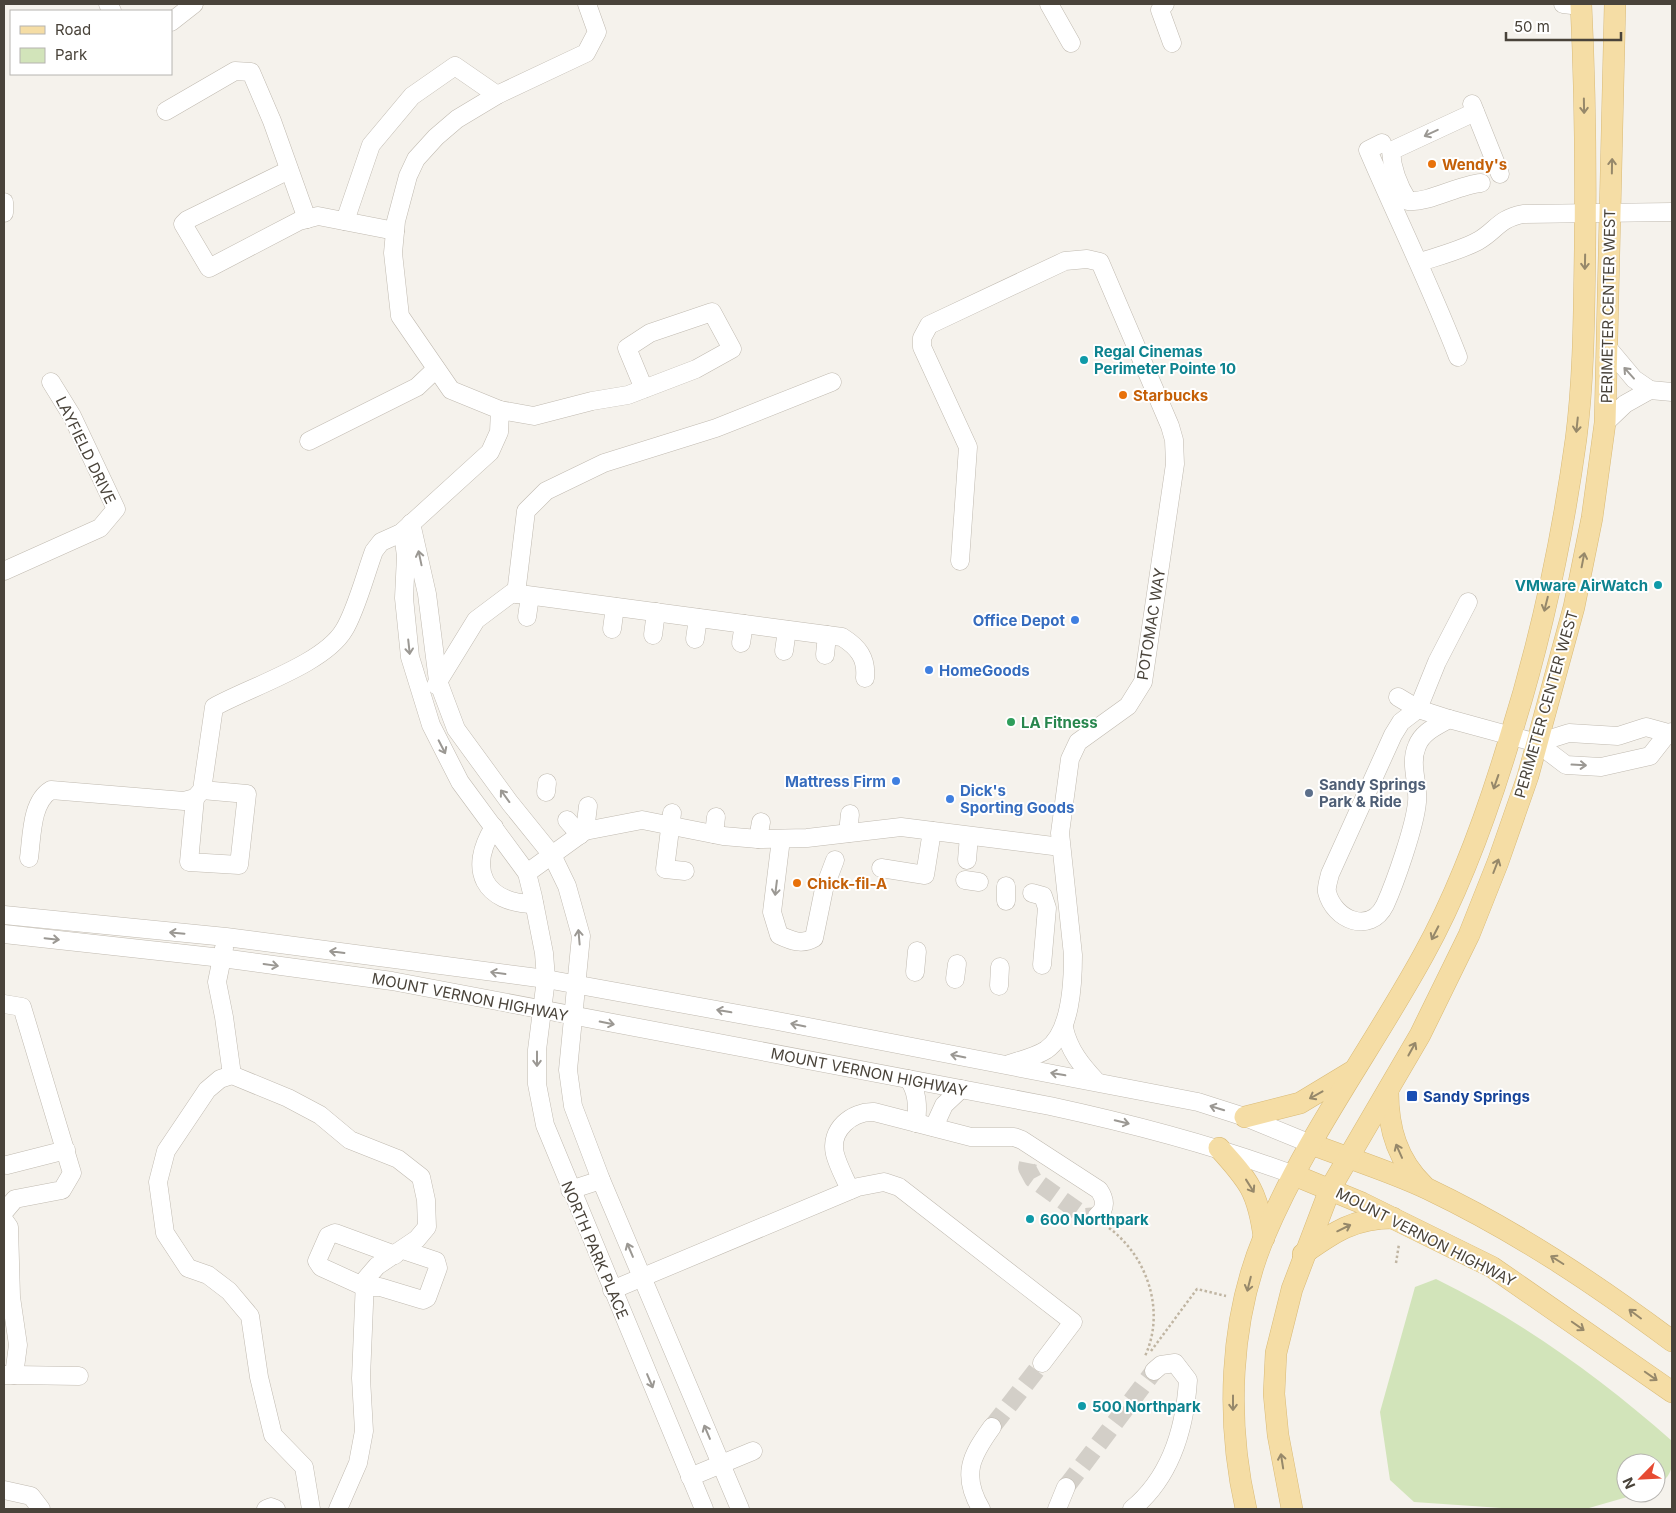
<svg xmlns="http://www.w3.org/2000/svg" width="1676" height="1513" viewBox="0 0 1676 1513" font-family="Inter,sans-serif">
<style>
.green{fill:#d2e4ba}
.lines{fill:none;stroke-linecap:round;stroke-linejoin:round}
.minor-tunnel{stroke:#d3cfc8;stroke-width:18;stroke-dasharray:18 9;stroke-linecap:butt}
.minor-casing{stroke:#c0bab0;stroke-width:19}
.major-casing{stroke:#d9ba76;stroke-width:22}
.path{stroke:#c0b5a2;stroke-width:2.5;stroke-dasharray:2.5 2.5;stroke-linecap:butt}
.minor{stroke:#fff;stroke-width:18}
.major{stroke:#f5dda5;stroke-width:21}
.oneway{stroke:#96886a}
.oneway2{stroke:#9b9893}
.food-dot{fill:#e8710a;stroke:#fff;stroke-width:2}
.culture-dot{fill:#0f9aa8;stroke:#fff;stroke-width:2}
.shop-dot{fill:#3f7fe0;stroke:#fff;stroke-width:2}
.leisure-dot{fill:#2e9e5b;stroke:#fff;stroke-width:2}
.service-dot{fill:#5c6f8a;stroke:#fff;stroke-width:2}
.transit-dot{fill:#1a4fb4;stroke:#fff;stroke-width:2}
.labels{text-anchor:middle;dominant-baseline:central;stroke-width:4;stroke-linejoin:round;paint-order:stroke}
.food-label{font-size:15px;font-weight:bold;fill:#c56008;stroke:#fff;text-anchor:start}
.street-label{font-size:15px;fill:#49433a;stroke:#fff}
.culture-label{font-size:15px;font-weight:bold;fill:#0d838f;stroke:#fff;text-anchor:start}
.shop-label{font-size:15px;font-weight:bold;fill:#366cbe;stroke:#fff;text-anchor:end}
.leisure-label{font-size:15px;font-weight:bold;fill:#27864d;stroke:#fff;text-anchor:start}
.service-label{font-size:15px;font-weight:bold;fill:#4e5e75;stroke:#fff;text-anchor:start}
.transit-label{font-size:15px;font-weight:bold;fill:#164399;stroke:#fff;text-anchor:start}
</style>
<rect width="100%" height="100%" fill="#f5f2ec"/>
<path class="green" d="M1436,1279c86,42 165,99 236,162 0,22 4,33 -16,45v-23h-30v30h15l-52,15 -73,1 -102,-7 -24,-22 -10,-68 35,-125z"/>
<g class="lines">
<g class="minor-tunnel">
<path d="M1028,1163l-1,5 6,11 53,38 11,-1"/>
<path d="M992,1427l50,-64"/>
<path d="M1066,1487l88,-116"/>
</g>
<defs>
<g id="minor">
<path d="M108,4l4,7"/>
<path d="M1049,4l22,39"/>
<path d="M1165,4l-5,6 12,33"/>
<path d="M1563,4l18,2"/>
<path d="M171,22l23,-18"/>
<path d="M1472,104l28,70"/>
<path d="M166,111l69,-40 16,1 21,49 35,98"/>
<path d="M1475,112l-84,39c1,19 7,34 17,50 21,2 50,-16 73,-18"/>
<path d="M1382,143l-14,7c30,70 63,137 90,207"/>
<path d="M289,170l-102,50 -4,4 26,44 90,-47 19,-5 77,15"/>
<path d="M4,202v11"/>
<path d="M345,221l26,-76 41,-49 43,-30 42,29"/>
<path d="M1420,262c19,-6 39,-11 58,-21 19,-11 20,-22 45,-27l149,-2"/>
<path d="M1650,390l22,2"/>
<path d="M500,410l34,6 58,-15 36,-6 68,-26 36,-20 -20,-37 -62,21 -23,15 17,41"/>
<path d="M1605,423l20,-19 25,-14 -16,-11 -26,-31"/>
<path d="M309,441l108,-54 19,-18"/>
<path d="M411,523l16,71 11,87 18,48 54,74 42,52 15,31 14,50 -13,134 5,36 28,74 139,329"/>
<path d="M401,533l3,8 2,15 -2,42 6,59 21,68 29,57 67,91 6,24 11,56 2,26 -9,71v34l8,41 159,384"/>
<path d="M960,561l8,-114 -46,-100v-9l7,-13 136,-64 22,-2 13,3 70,164 4,14 1,24 -32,218 -15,24 -50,36 -8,17 -10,74 13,122c0,28 -2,78 -27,95 -11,7 -25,10 -37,14"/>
<path d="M4,571l96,-43 16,-19 -44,-93 -21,-34"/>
<path d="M516,594l10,-83 20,-20 58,-28 112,-35 116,-46"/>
<path d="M527,617l3,-21"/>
<path d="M612,629l3,-22"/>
<path d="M653,635l3,-23"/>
<path d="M695,639l3,-21"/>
<path d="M741,643l3,-19"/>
<path d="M784,651l3,-21"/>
<path d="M825,655l2,-20"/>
<path d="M436,685l40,-65 36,-27 330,44c16,10 25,21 23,41"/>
<path d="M1398,697l20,12 31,10 88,24 32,-10 49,3 28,-9 22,6 4,-1"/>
<path d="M1449,719c-12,7 -27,13 -32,27 -8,18 2,38 0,56 -2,24 -22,81 -32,103 -15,30 -51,15 -58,-13 -1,-5 2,-13 3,-18l63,-139 8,-13 17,-13 19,-47 31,-60"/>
<path d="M1537,743l29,22 35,2 49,-11 18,-23"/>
<path d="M546,792l1,-9"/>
<path d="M195,798l-6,64 50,3 8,-71 -45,-4"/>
<path d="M672,813l-7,56 20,2"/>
<path d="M567,820l13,15"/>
<path d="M494,827c-27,43 -10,76 40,77"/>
<path d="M585,831l3,-25"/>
<path d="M848,833l2,-19"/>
<path d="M714,834l2,-17"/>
<path d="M758,839l3,-17"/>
<path d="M781,839l-9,73 7,23c13,6 23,10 35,3l10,-49 11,-29"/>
<path d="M29,858c3,-22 2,-56 22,-68l133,11 11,-3 7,-8 12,-83c36,-20 110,-43 130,-77 12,-19 22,-58 30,-79l7,-9 20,-9 89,-81 9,-20 1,-22 -49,-20 -51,-74 -7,-63 3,-32 12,-45 8,-17 20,-22 21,-18 40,-24 89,-42 11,-21 -10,-28"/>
<path d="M967,860l2,-24"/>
<path d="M881,868l44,7 7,-44"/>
<path d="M527,873l58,-42 57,-11 81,16 35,3 49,-1 94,-11 160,20"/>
<path d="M965,880l14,2"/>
<path d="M1032,893l11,3 4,12 -5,57"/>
<path d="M1006,901v-15"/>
<path d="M4,915l222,22 320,42 226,41 426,82 47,15 66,27"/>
<path d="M4,934l218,24 170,23 658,125c83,18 164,39 244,69"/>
<path d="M224,948l-7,34 7,35 8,58"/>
<path d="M915,972l2,-21"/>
<path d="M955,979l2,-15"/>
<path d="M999,986l1,-19"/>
<path d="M4,1004l18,3 50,166 -10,17 -47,9 -11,13"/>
<path d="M1064,1028c5,22 17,37 32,53"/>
<path d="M908,1079c10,12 10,28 8,44"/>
<path d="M934,1127l10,-22 17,-16"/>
<path d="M7,1165l59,-15"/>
<path d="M570,1190l31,-10"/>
<path d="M850,1190c-5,-12 -12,-24 -15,-36 -6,-24 17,-43 39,-42l97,25h43l8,3 77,50c6,9 8,18 -2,26"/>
<path d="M4,1220l5,7 2,70 7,48 -4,30h-10"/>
<path d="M395,1255l-60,-22 -7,3 -11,25 4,6 44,20h15l43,13 4,-2 11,-30 -2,-7 -33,-11"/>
<path d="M612,1290l246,-103 26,-5 15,5 174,135 -31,41"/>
<path d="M14,1375l65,1"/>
<path d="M690,1477l63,-26"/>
<path d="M4,1490l27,6 10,13"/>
<path d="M266,1509l5,-2 5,2"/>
<path d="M311,1509l-7,-42 -31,-32 -14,-58 -9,-61 -21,-25 -21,-16 -20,-7 -23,-35 -7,-51 8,-31 41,-61 13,-11 12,-4 56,23 32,17 30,25 48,19 23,18 5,23 1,27 -10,12 -40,27 -12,14 -4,98 3,53 -6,32 -20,46"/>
<path d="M981,1509c-20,-34 -10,-53 11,-82"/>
<path d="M1057,1509l9,-22"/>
<path d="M1132,1509c39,-32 53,-81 56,-129l-13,-17 -14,2 -7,6"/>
</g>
<g id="major">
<path d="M1388,1092c0,36 9,68 36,94"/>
<path d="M1245,1117l55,-14 53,-32"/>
<path d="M1311,1144c39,15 79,27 117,45 88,42 166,94 244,152"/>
<path d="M1219,1148c30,33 39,44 45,90"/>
<path d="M1294,1175l68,28 130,64 180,125"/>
<path d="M1303,1254c31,-22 51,-36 90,-36"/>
<path d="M1246,1509c-20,-88 -17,-188 18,-272 42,-100 108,-188 160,-283 37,-67 63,-140 85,-213 31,-98 53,-200 67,-302 8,-62 8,-127 9,-190 1,-81 0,-164 -4,-245"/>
<path d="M1292,1509l-14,-74 -4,-41 2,-41 16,-64 38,-100 90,-154 49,-100 29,-73 30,-86 46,-169 18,-89 13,-95 10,-419"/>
</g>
</defs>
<use href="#minor" class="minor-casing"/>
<use href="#major" class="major-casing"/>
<g class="path">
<path d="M1109,1228c38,28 57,83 36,128"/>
<path d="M1396,1263l3,-19"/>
<path d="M1151,1351l46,-62 29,7"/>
</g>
<use href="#minor" class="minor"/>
<use href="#major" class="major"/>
</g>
<defs><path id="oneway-shaft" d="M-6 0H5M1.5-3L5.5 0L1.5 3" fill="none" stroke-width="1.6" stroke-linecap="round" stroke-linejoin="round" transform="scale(1.25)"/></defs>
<g class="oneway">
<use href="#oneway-shaft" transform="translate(1584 106) rotate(89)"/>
<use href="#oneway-shaft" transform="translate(1612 166) rotate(-89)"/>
<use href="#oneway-shaft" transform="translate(1585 262) rotate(91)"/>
<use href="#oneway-shaft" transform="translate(1577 425) rotate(96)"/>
<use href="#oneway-shaft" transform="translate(1583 560) rotate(-79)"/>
<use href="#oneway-shaft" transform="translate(1546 604) rotate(104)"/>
<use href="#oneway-shaft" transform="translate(1496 782) rotate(109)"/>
<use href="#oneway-shaft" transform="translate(1496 866) rotate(-69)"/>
<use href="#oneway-shaft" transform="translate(1435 933) rotate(117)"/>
<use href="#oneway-shaft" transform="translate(1412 1049) rotate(-61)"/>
<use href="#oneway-shaft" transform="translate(1316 1095) rotate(151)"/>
<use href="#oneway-shaft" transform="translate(1399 1151) rotate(-114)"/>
<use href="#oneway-shaft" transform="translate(1250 1186) rotate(58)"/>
<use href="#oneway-shaft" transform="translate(1344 1228) rotate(-26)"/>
<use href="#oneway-shaft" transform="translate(1557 1260) rotate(-148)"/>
<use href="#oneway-shaft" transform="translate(1249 1284) rotate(104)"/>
<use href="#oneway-shaft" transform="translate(1635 1314) rotate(-143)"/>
<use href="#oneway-shaft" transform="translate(1578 1326) rotate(35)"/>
<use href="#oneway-shaft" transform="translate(1651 1376) rotate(35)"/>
<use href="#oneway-shaft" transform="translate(1233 1403) rotate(90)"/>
<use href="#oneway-shaft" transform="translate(1282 1461) rotate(-99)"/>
</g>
<g class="oneway2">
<use href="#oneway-shaft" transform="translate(1431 133) rotate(155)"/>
<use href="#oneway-shaft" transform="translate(1629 373) rotate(-132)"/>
<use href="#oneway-shaft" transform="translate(420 558) rotate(-102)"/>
<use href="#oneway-shaft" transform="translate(409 647) rotate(84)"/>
<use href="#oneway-shaft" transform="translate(442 747) rotate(63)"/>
<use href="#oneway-shaft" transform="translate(1579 765) rotate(3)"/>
<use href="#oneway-shaft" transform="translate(505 796) rotate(-126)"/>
<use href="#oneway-shaft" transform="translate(776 888) rotate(97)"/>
<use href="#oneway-shaft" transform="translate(177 933) rotate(-175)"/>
<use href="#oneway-shaft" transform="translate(579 937) rotate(-95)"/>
<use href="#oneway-shaft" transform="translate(52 939) rotate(6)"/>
<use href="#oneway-shaft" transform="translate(337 952) rotate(-173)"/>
<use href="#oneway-shaft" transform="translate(271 965) rotate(8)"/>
<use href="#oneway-shaft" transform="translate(498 973) rotate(-172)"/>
<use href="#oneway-shaft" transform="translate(724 1011) rotate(-170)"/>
<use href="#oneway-shaft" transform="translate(607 1023) rotate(11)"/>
<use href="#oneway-shaft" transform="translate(798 1025) rotate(-169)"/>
<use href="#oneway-shaft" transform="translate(958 1056) rotate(-169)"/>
<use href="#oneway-shaft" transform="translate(537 1059) rotate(90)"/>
<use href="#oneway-shaft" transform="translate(1058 1074) rotate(-170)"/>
<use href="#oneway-shaft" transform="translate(1217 1108) rotate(-163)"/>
<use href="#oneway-shaft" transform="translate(1122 1122) rotate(14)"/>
<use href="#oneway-shaft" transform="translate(630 1250) rotate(-113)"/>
<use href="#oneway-shaft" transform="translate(650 1381) rotate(67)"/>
<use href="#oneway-shaft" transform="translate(707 1432) rotate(-113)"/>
</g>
<g class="food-dot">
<circle cx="1432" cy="164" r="5"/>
<circle cx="1123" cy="395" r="5"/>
<circle cx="797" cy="883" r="5"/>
</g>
<g class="culture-dot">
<circle cx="1084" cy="360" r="5"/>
<circle cx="1658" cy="585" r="5"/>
<circle cx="1030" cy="1219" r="5"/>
<circle cx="1082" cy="1406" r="5"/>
</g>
<g class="shop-dot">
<circle cx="1075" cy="620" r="5"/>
<circle cx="929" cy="670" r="5"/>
<circle cx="896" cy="781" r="5"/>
<circle cx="950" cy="799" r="5"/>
</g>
<circle class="leisure-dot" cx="1011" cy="722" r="5"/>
<circle class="service-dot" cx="1309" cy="793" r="5"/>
<rect class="transit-dot" x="1406" y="1090" width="12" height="12" rx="2.5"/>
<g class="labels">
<g class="food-label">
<text x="1442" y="164">Wendy's</text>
<text x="1133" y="395">Starbucks</text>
<text x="807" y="883">Chick-fil-A</text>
</g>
<g class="street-label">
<text transform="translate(1608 306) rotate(-89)">PERIMETER CENTER WEST</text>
<text transform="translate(86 450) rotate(64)">LAYFIELD DRIVE</text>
<text transform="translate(1151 624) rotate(-81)">POTOMAC WAY</text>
<text transform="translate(1546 704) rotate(-74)">PERIMETER CENTER WEST</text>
<text transform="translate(470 997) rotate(11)">MOUNT VERNON HIGHWAY</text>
<text transform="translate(869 1072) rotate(11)">MOUNT VERNON HIGHWAY</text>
<text transform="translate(1426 1237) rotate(27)">MOUNT VERNON HIGHWAY</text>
<text transform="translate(595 1250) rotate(67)">NORTH PARK PLACE</text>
</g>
<g class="culture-label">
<text x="1094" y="351">Regal Cinemas<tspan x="1094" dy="17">Perimeter Pointe 10</tspan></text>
<text x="1648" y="585" text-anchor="end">VMware AirWatch</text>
<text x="1040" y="1219">600 Northpark</text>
<text x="1092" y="1406">500 Northpark</text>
</g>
<g class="shop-label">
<text x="1065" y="620">Office Depot</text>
<text x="939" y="670" text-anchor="start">HomeGoods</text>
<text x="886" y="781">Mattress Firm</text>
<text x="960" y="790" text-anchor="start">Dick's<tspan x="960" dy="17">Sporting Goods</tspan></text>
</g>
<g class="leisure-label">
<text x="1021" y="722">LA Fitness</text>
</g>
<g class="service-label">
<text x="1319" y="784">Sandy Springs<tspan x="1319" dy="17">Park &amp; Ride</tspan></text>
</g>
<g class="transit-label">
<text x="1423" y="1096">Sandy Springs</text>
</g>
</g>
<rect width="1676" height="1513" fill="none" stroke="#49433a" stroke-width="10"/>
<rect x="10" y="10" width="162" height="65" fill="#ffffff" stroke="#b6b4b0"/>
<rect x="20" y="26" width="25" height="8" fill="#f5dda5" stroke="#b6b4b0"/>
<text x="55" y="35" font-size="15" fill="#49433a">Road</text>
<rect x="20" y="48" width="25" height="15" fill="#d2e4ba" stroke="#b6b4b0"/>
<text x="55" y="60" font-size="15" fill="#49433a">Park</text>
<g transform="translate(1641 1478) rotate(246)"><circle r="24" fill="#ffffff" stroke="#b6b4b0"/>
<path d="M0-4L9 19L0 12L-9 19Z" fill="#e64a32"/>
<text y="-8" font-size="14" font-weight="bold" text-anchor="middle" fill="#49433a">N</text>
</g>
<path d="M1506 32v8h115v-8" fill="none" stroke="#49433a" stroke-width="2.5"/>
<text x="1514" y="32" font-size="15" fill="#49433a" stroke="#ffffff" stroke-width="4" paint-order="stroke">50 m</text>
</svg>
